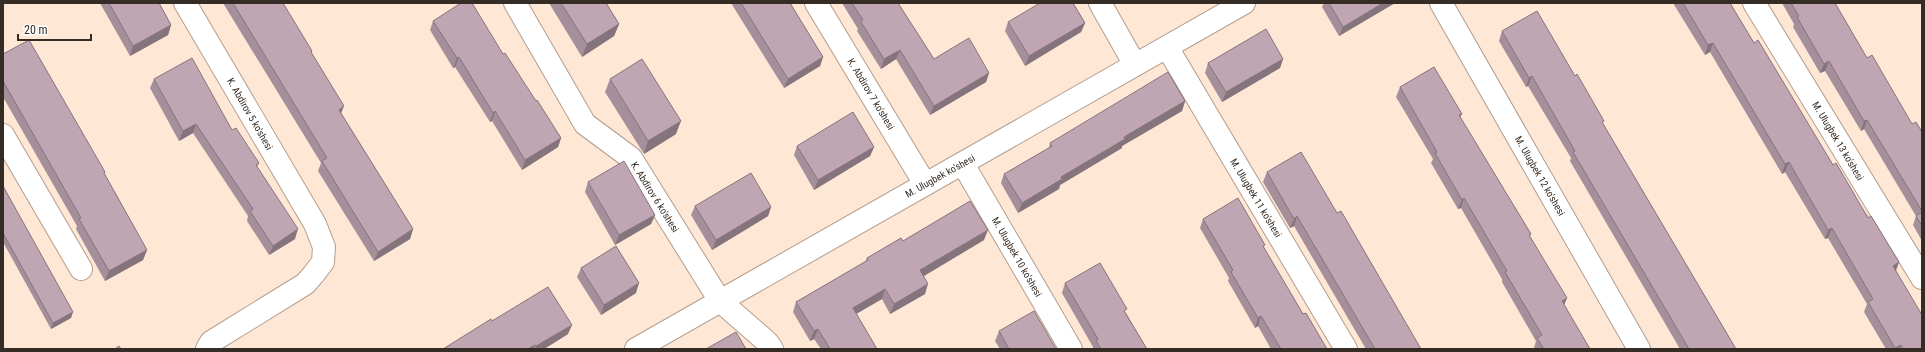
<svg xmlns="http://www.w3.org/2000/svg" width="1925" height="352" viewBox="0 0 1925 352" font-family="'Roboto Condensed',sans-serif">
<style>
.lines{fill:none;stroke-linecap:round;stroke-linejoin:round}
.minor-casing{stroke:#b39d8d;stroke-width:24}
.minor{stroke:#fff;stroke-width:22}
.wall{fill:#a58f9a}
.shaded-wall{fill:#86747d}
.building{fill:#c0a6b3;stroke:#86747d}
.labels{text-anchor:middle;dominant-baseline:central;stroke-width:4;stroke-linejoin:round;paint-order:stroke}
.street-label{font-size:10px;fill:#352c25;stroke:#fff}
</style>
<rect width="100%" height="100%" fill="#fee7d5"/>
<g class="lines">
<defs>
<g id="minor">
<path d="M185,3l130,221 9,23 -1,15 -10,13 -8,9 -94,58 -4,7"/>
<path d="M515,3l70,121 46,34 89,143 47,41 5,7"/>
<path d="M816,3l109,181"/>
<path d="M1100,3l35,62"/>
<path d="M1441,3l198,346"/>
<path d="M1754,3l168,275"/>
<path d="M1167,47l179,302"/>
<path d="M3,135l78,134"/>
<path d="M963,164l108,185"/>
<path d="M636,349l608,-346"/>
</g>
</defs>
<use href="#minor" class="minor-casing"/>
<use href="#minor" class="minor"/>
</g>
<g class="wall">
<path d="M100,3h59l12,22 -3,10 -38,21z"/>
<path d="M223,3h60l28,50 30,61 72,115 -3,10 -36,22 -56,-90 3,-8z"/>
<path d="M549,3h57l13,21 -5,12 -32,21z"/>
<path d="M731,3h59l33,54 -3,9 -36,22z"/>
<path d="M842,3h56l36,56 55,14 -3,9 -56,33 -34,-56 -15,10 -24,-38 1,-2z"/>
<path d="M1324,3h71l-56,33 -17,-29z"/>
<path d="M1673,3h57l24,40 79,122 66,97 -3,9 26,78h-36l-22,-37 3,-8 -39,-66 -3,1 -40,-67 -3,2 -72,-122 -5,3z"/>
<path d="M1782,3h53l32,55 45,66 10,8v109l-9,-16 3,-9 -52,-87 -3,2 -36,-60 -5,2 -27,-46 1,-3z"/>
<path d="M433,21l70,33 58,84 -3,9 -36,23 -30,-49 -2,1 -35,-55 -2,1 -23,-38z"/>
<path d="M1008,22l77,1 -4,9 -56,34 -20,-35z"/>
<path d="M1502,31l101,93 133,225h-56l-110,-188 1,-3 -43,-72 -2,1 -27,-46z"/>
<path d="M3,54l102,121 42,75 -4,10 -38,21 -29,-52 1,-3 -74,-129z"/>
<path d="M1283,59l-3,9 -58,34 -17,-29 3,-10z"/>
<path d="M154,79l78,51 27,33 -2,4 38,72 -26,16 -22,-34 1,-5 -55,-83 -14,8 -29,-53z"/>
<path d="M610,79l66,55 -32,20 -39,-62z"/>
<path d="M1400,87l62,27 -2,4 71,116 -1,2 34,69 26,44h-56v-1l2,-7 -34,-59v-3l-41,-71 -3,1 -27,-46 2,-4 -37,-62z"/>
<path d="M1185,101l-3,10 -60,35v2l-62,37 -1,4 -41,24 -17,-30 3,-9 45,-26 1,-5z"/>
<path d="M797,146l77,1 -4,9 -56,34 -20,-35z"/>
<path d="M1267,172l70,41 84,136h-55l-72,-123 -4,2 -27,-46z"/>
<path d="M588,182l67,33 -4,9 -36,21 -30,-53z"/>
<path d="M3,186l68,132 -20,11 -48,-87z"/>
<path d="M695,206l76,1 -3,9 -56,34 -21,-35z"/>
<path d="M1203,219l61,29 39,66 24,35h-56l-13,-23 -3,2 -27,-47 1,-3 -29,-50z"/>
<path d="M984,240l-60,36 1,18 -35,20 -8,-15 -26,15 21,35h-56l-7,-10 -4,2 -17,-29 3,-10 69,-40 2,-4 36,-17z"/>
<path d="M581,268l55,25 -35,22 -24,-38z"/>
<path d="M1065,283l61,30 21,36h-54v-2l-31,-54z"/>
<path d="M492,321l76,13 -24,15h-101z"/>
<path d="M999,331l57,18h-56l-5,-8z"/>
</g>
<g class="shaded-wall">
<path d="M1383,3h12l-56,33 4,-9z"/>
<path d="M1085,23l-4,9 -56,34 4,-10z"/>
<path d="M619,24l-5,12 -32,21 5,-13z"/>
<path d="M171,25l-3,10 -38,21 3,-10z"/>
<path d="M1713,43l-3,9 -5,3 3,-10z"/>
<path d="M900,50l-4,9 -15,10 3,-10z"/>
<path d="M459,57l-4,10 -2,1 4,-10z"/>
<path d="M823,57l-3,9 -36,22 4,-9z"/>
<path d="M1283,59l-3,9 -58,34 4,-10z"/>
<path d="M1829,61l-4,10 -5,2 4,-9z"/>
<path d="M989,73l-3,9 -56,33 4,-9z"/>
<path d="M1532,76l-4,10 -2,1 3,-9z"/>
<path d="M1185,101l-3,10 -60,35v2l-62,37 -1,4 -41,24 4,-10 39,-26 63,-40z"/>
<path d="M344,106l-4,10 -1,-6z"/>
<path d="M495,111l-3,10 -2,1 3,-9z"/>
<path d="M1867,120l-3,9 -3,2 3,-10z"/>
<path d="M681,121l-5,13 -32,20 4,-13z"/>
<path d="M196,124l-3,9 -14,8 4,-10z"/>
<path d="M561,138l-3,9 -36,23 3,-10z"/>
<path d="M874,147l-4,9 -56,34 4,-10z"/>
<path d="M1789,162l-4,10 -3,2 3,-10z"/>
<path d="M1464,198l-3,10 -3,1 4,-9z"/>
<path d="M771,207l-3,9 -56,34 4,-10z"/>
<path d="M655,215l-4,9 -36,21 4,-10z"/>
<path d="M1297,216l-3,10 -4,2 4,-9z"/>
<path d="M1832,228l-4,10 -3,1 3,-9z"/>
<path d="M298,229l-3,10 -26,16 4,-9z"/>
<path d="M413,229l-3,10 -36,22 4,-9z"/>
<path d="M988,230l-4,10 -67,40 3,-10z"/>
<path d="M147,250l-4,10 -38,21 4,-10z"/>
<path d="M1899,262l-4,10 -2,-6z"/>
<path d="M639,283l-3,10 -35,22 3,-10z"/>
<path d="M928,284l-3,10 -35,20 4,-10z"/>
<path d="M885,289l-3,10 -33,19 4,-10z"/>
<path d="M1567,298l-4,10 -1,-7z"/>
<path d="M73,312l-2,6 -20,11 2,-6z"/>
<path d="M1261,316l-3,10 -3,2 3,-10z"/>
<path d="M572,325l-4,9 -24,15h-9l1,-3z"/>
<path d="M818,329l-4,10 -4,2 4,-10z"/>
<path d="M535,345l-2,4h-5z"/>
<path d="M1901,345l-2,4h-4v-1z"/>
</g>
<g class="building">
<path d="M109,3h50l12,22 -38,21z"/>
<path d="M233,3h50l29,48 -1,1 33,54 -5,4 74,119 -35,23 -56,-91 5,-3z"/>
<path d="M461,3h11l31,51 2,-1 31,48 1,-1 24,38 -36,22 -30,-49 -2,2 -34,-56 -2,1 -24,-37z"/>
<path d="M561,3h45l13,21 -32,20z"/>
<path d="M741,3h49l33,54 -35,22z"/>
<path d="M852,3h46l36,56 35,-21 20,35 -55,33 -34,-56 -16,9 -23,-37 2,-2z"/>
<path d="M1040,3h33l12,20 -56,33 -21,-34z"/>
<path d="M1329,3h54l-40,24z"/>
<path d="M1683,3h47l24,40 4,-3 75,125 3,-2 32,55 3,-2 28,46 -6,4 29,49v34h-19l-2,-4 -6,3 -27,-46 5,-3 -41,-71 -4,2 -39,-68 -4,2 -72,-121 -5,2z"/>
<path d="M1791,3h44l32,55 5,-3 40,69 4,-2 6,10v79l-55,-91 -3,1 -35,-60 -5,3 -27,-47 2,-1z"/>
<path d="M1537,11l38,65 2,-2 27,47 -2,1 134,227h-47l-116,-197 2,-1 -43,-75 -3,2 -27,-47z"/>
<path d="M1266,29l17,30 -57,33 -18,-29z"/>
<path d="M29,40l76,132 -1,1 43,77 -38,21 -30,-52 2,-1 -78,-137v-27z"/>
<path d="M192,58l40,72 4,-2 23,35 -3,2 42,64 -25,17 -23,-35 3,-2 -57,-85 -13,7 -29,-52z"/>
<path d="M642,59l39,62 -33,20 -38,-62z"/>
<path d="M1434,67l28,47 -3,1 72,119 -2,1 38,63 -5,3 28,48h-46l-7,-11 5,-3 -37,-63 2,-1 -43,-73 -2,2 -27,-47 2,-1 -37,-65z"/>
<path d="M1168,72l17,29 -61,36 1,2 -64,38 1,2 -40,24 -18,-29 48,-28 -2,-3z"/>
<path d="M853,112l21,35 -56,33 -21,-34z"/>
<path d="M1301,152l36,61 4,-2 80,138h-46l-78,-133 -3,3 -27,-47z"/>
<path d="M624,161l31,54 -36,20 -31,-53z"/>
<path d="M751,173l20,34 -55,33 -21,-34z"/>
<path d="M3,186l70,126 -20,11 -50,-90z"/>
<path d="M1238,198l27,47 -2,1 40,68 3,-1 21,36h-46l-20,-33 -3,2 -27,-46 2,-2 -30,-51z"/>
<path d="M970,201l18,29 -68,40 8,14 -34,20 -9,-15 -32,19 24,41h-47l-12,-20 -4,2 -18,-29 72,-42 -1,-2 34,-20 2,3z"/>
<path d="M1922,212v14l-6,-10z"/>
<path d="M616,246l23,37 -35,22 -23,-37z"/>
<path d="M1100,263l27,46 -3,2 23,38h-46l-5,-9 2,-1 -33,-56z"/>
<path d="M548,287l24,38 -36,21 -1,-1 -7,4h-85l48,-30 1,2z"/>
<path d="M1034,311l22,38h-47l-10,-18z"/>
<path d="M736,332l10,17h-40z"/>
<path d="M119,346l2,3h-6z"/>
</g>
<g class="labels">
<g class="street-label">
<text transform="translate(871 94) rotate(59)">K. Abdirov 7 ko'shesi</text>
<text transform="translate(250 114) rotate(60)">K. Abdirov 5 ko'shesi</text>
<text transform="translate(1838 141) rotate(59)">M. Ulugbek 13 ko'shesi</text>
<text transform="translate(940 176) rotate(-29)">M. Ulugbek ko'shesi</text>
<text transform="translate(1540 176) rotate(60)">M. Ulugbek 12 ko'shesi</text>
<text transform="translate(655 197) rotate(58)">K. Abdirov 6 ko'shesi</text>
<text transform="translate(1256 198) rotate(59)">M. Ulugbek 11 ko'shesi</text>
<text transform="translate(1017 257) rotate(60)">M. Ulugbek 10 ko'shesi</text>
</g>
</g>
<rect width="1925" height="352" fill="none" stroke="#352c25" stroke-width="8"/>
<path d="M18 34v6h73v-6" fill="none" stroke="#352c25" stroke-width="2"/>
<text x="24" y="34" font-size="12" fill="#352c25" stroke="#ffffff" stroke-width="3" paint-order="stroke">20 m</text>
</svg>
